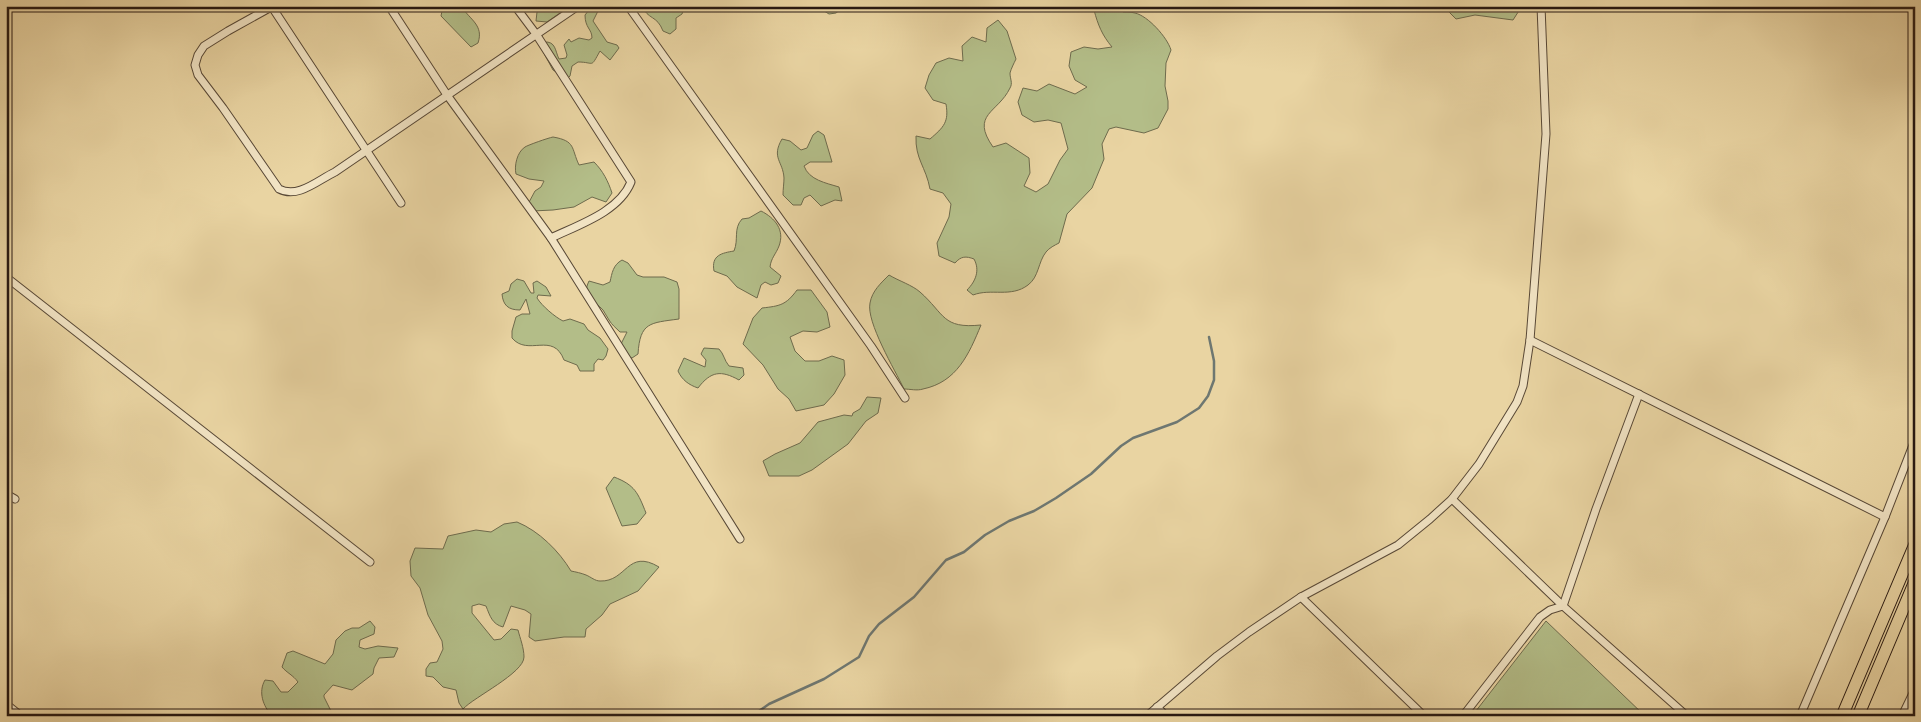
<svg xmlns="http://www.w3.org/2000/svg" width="1921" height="722" viewBox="0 0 1921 722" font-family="'IM FELL Great Primer',serif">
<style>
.green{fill:#b3bd88;stroke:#6e6b4d}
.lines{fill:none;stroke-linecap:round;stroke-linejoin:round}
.stream{stroke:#6e7771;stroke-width:2.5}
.minor-casing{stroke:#584836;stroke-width:9}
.trunk-casing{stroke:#281912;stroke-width:13}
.minor{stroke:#f1e3c3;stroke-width:7}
.trunk{stroke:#e9d4a2;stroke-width:11}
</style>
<rect width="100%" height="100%" fill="#e9d4a2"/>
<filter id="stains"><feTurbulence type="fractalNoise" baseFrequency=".004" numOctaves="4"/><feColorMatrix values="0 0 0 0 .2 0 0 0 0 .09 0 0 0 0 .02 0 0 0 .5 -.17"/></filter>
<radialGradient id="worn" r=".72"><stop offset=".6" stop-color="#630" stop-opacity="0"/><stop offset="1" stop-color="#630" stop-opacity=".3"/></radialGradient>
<g class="green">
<path d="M443,6h18c9,14 23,19 17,37l-7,4 -30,-31z"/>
<path d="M544,6h26l-23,16 -11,-1 1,-9z"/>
<path d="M642,6h43l-3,8 -6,4v11l-6,5 -7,-3c-6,-16 -15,-11 -21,-25z"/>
<path d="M816,6h29l-9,7 -7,1z"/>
<path d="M1095,6h23l5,6c4,0 8,0 12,1 13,3 32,24 36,37l-5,13 -1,23 3,15v8l-10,19 -14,5 -28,-6 -7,2 -7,15 2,15 -12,29 -25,26 -8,29c-4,2 -10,5 -13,9 -8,10 -7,25 -18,33 -17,13 -37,3 -55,10l-6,-5c9,-9 13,-20 7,-31 -8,-3 -13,-3 -19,4l-16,-7 -2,-13 12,-26 2,-13 -8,-11 -13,-4c-4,-22 -15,-30 -14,-53l14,3c14,-12 19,-17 16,-35l-13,-4 -8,-12 4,-13 7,-12 13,-5 14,3 -1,-15 10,-9 14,5 1,-14 11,-8 9,11 9,28c-2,4 -5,10 -6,14 0,6 3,10 0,15 -12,25 -40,26 -17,59l13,-4 23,15 1,15 -6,13 12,6 12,-8 12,-24 8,-11 -7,-26 -13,-3 -14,2 -12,-7 -4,-13 5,-14 14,3 12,-7 26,10 12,-7 -12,-7 -6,-14 2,-14 13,-5 14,2 14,-2c-10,-12 -14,-22 -18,-37z"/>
<path d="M1443,6h79l-9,14 -38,-5 -19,4z"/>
<path d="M596,8l3,1 -6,12 14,21 10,3 2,3 -9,12 -10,-9c-10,18 -5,11 -22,11l-6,4 -2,10 -3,3 -14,-9 -12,-22 3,-6c12,-1 11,9 15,17l7,-1 1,-3 -3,-10 5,-6 2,3 8,-4 10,2 3,-2c0,-9 -7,-10 -7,-23l4,-5z"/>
<path d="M818,131l6,4 8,27h-22l-6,4c5,14 22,17 35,21l3,14 -7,-1 -14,6 -11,-11 -6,3 -3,7h-8l-10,-10c0,-6 1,-12 1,-17 -1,-17 -13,-20 -2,-39l8,2 11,9 6,-2 6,-13z"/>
<path d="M553,137c23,4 18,11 26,28l15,-3c9,9 14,19 18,31l-6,9 -14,-5 -18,10 -21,3 -21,1 -4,-7 7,-13 6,-4 3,-6 -15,-2 -13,-5c-2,-8 1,-22 9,-27 3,-2 23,-9 28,-10z"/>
<path d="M761,211c14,7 24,19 18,35 -3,8 -8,12 -9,21l11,9 -3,7 -7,2 -6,-3 -4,3 -4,13 -20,-11 -10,-11 -13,-5c-3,-16 8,-18 20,-20 5,-12 -1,-22 8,-32l7,-1z"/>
<path d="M622,260l6,3 9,12 6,2h21l13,5 2,7v30c-29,4 -39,3 -41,35l-6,4 -8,-3 -3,-11 6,-12h-7c-4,-4 -8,-7 -11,-12 -2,-3 -4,-7 -6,-10 -10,-11 -22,-12 -14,-29l14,4 7,-3c2,-9 3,-17 12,-22z"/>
<path d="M889,275c10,6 23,10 31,17 25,22 22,37 61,33 -12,29 -24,57 -58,64 -6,2 -13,0 -19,0 -9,-19 -38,-67 -34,-86 2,-12 11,-20 19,-28z"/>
<path d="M517,279l7,2 7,12h3l-1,-10 4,-2 9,6 5,9 -13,-1 -1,3c5,8 18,19 26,23l7,-2 14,5 4,6 12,8 8,11 -2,7 -3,4 -5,-1 -4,5v7h-14l-3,-6 -13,-5c-11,-29 -36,-3 -52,-22v-7l4,-14 6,-3h8l-4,-15 -6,11c-12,0 -17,-5 -18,-16l7,-3 2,-7z"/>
<path d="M797,290h14l16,22 3,15 -13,5 -14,-1 -13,6 5,14 10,10h14l13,-5 12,4 1,15 -11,19 -10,11 -28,6 -7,-12 -11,-10 -15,-24 -20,-21 10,-26 9,-10c18,-2 24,-3 35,-18z"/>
<path d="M704,348l15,1c5,5 5,11 10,17l14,2 1,7 -5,5c-18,-10 -28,-9 -41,8 -9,-3 -16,-8 -20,-17l6,-13 21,9 1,-7 -5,-6z"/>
<path d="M867,397l14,1 -3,15 -12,8 -18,23 -36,26 -13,6h-30l-6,-15 12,-7 25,-11 18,-21 26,-7 8,1 1,-3 7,-4z"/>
<path d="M614,477c21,8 24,16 32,36l-9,11 -15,2 -16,-38z"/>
<path d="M517,522c22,9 42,29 54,49 5,1 10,2 15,4 5,2 9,6 14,6 27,1 27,-33 59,-14l-21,24 -28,13 -8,11 -16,14 -1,8h-21l-29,4 -6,-4 2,-23 -6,-4 -14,-4 -8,21c-11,-3 -13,-11 -17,-21l-7,-2 -7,2v7l22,27 7,-1 10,-10 7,1c2,8 6,18 6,27 0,16 -50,40 -61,52l-4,-6 -3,-13 -13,-3 -10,-10 -7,-1v-7l4,-6 7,-1 6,-13 -1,-8 -14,-26 -8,-27 -9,-12 -1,-15 5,-13 28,1 5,-13 28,-6 15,2 13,-8z"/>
<path d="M370,621l5,6 -1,7 -14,6 -1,7 6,2 13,-3 20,2 -4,9 -15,1 -5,10 -1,6 -21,16 -19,-5 -9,10v2l8,16 -3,3h-57c-9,-10 -14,-24 -7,-36l8,1 8,11h7l10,-10c-5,-7 -11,-9 -16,-15l5,-14 6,-2 32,13 8,-10 3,-14 9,-9 7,-3h7z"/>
<path d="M1546,621l99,95h-173z"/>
</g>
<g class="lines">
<path class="stream" d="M752,716l17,-12 55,-25 35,-22 10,-21 10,-12 35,-27 32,-37 18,-8 21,-17 24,-14 25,-10 22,-13 35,-24 30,-28 12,-8 44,-16 22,-14 9,-12 6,-16v-19l-5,-24"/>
<defs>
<g id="minor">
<path d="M273,6l-45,25 -24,15 -6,9 -3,10 3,10 25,33 56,81c19,10 39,-9 56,-17l243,-166"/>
<path d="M389,6l58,89 104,143 189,301"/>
<path d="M515,6l21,28 95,148c-12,30 -53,43 -80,56"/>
<path d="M628,6l243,340 34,52"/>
<path d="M272,7l129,196"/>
<path d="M6,277l364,285"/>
<path d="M1530,340l355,177"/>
<path d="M6,494l9,5"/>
<path d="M1452,499l111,107 124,110"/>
<path d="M1301,597l123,119"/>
<path d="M6,704l15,12"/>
<path d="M1157,707l9,9"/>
<path d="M1147,716l70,-60 32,-24 52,-35 97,-52 32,-26 22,-20 27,-35 38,-62 6,-16 7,-46 16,-206 -5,-128"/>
<path d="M1463,716l77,-99 10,-7 13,-4 33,-97 43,-115"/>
<path d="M1800,716l85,-199 30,-77"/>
<path d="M1902,716l13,-27"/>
</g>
<g id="trunk">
<path d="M1842,716l73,-172"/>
<path d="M1858,716l57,-135"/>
</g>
</defs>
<use href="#minor" class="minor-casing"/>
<use href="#trunk" class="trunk-casing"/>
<use href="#minor" class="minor"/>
<use href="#trunk" class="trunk"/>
</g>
<rect width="1921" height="722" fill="none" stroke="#e9d4a2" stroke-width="25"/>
<rect x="8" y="8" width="1906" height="707" fill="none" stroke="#281912" stroke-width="2.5"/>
<rect x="12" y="12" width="1896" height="697" fill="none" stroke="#281912"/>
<rect width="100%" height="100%" filter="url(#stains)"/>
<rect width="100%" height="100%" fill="url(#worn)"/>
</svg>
